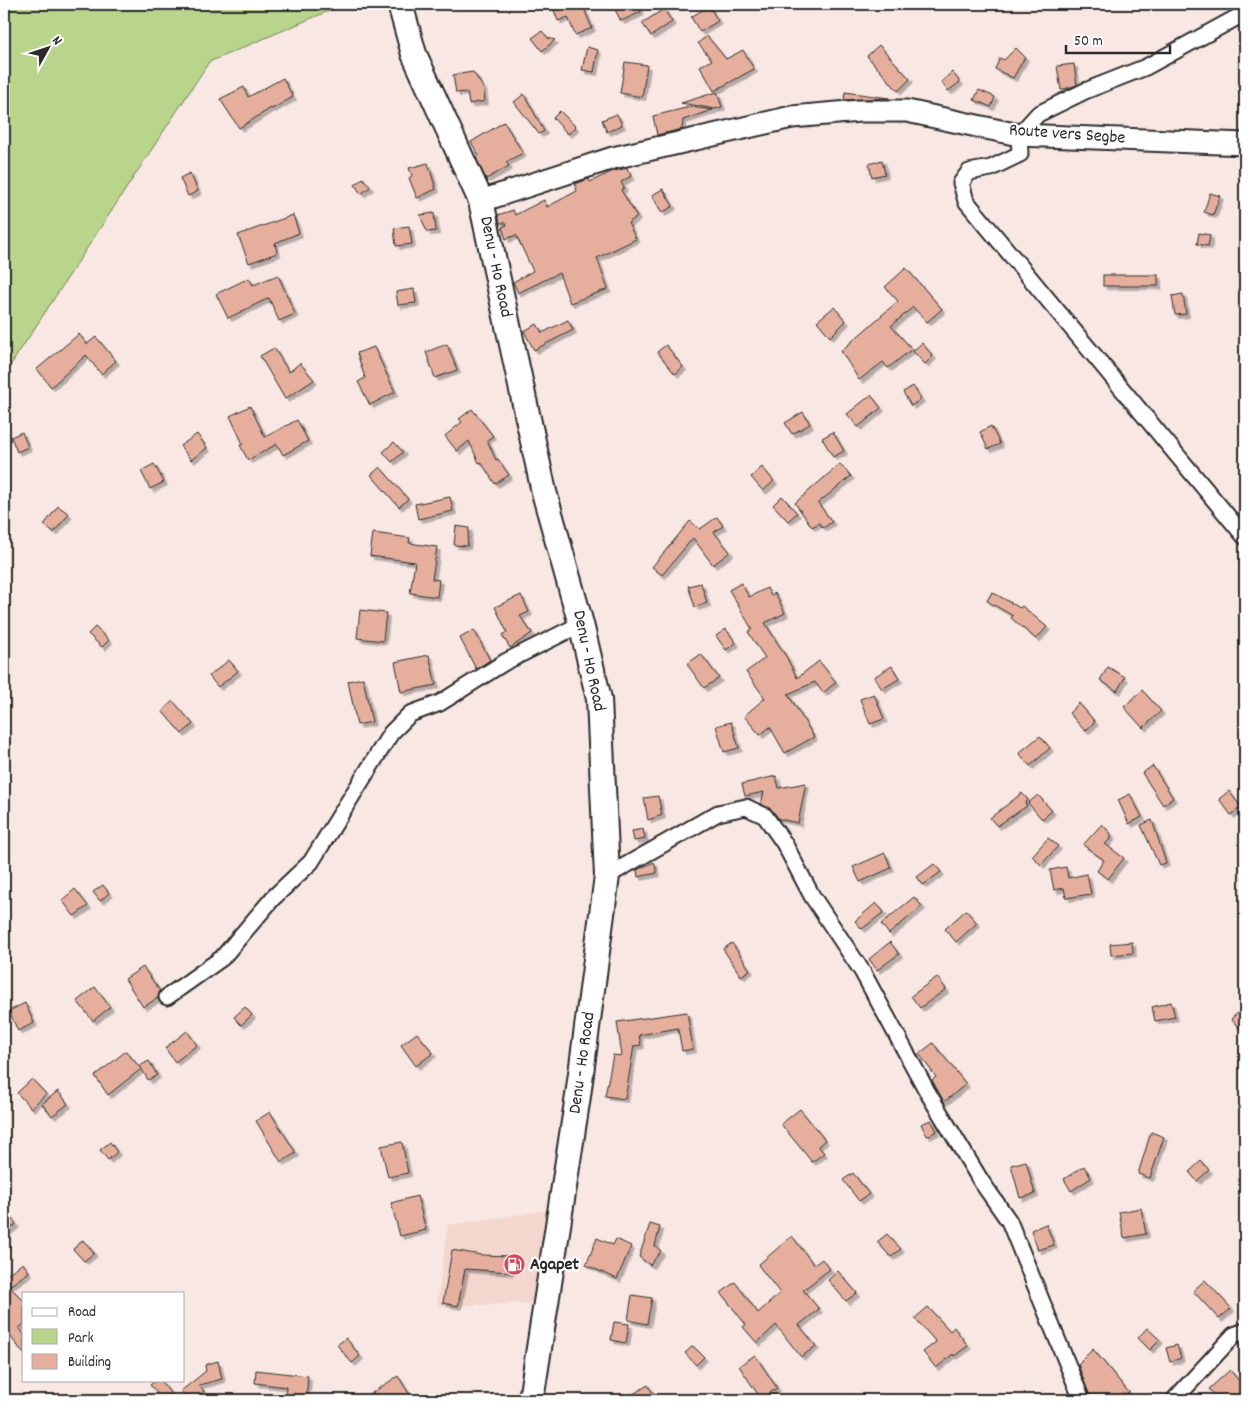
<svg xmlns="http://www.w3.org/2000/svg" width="1249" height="1404" viewBox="0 0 1249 1404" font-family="Dekko,sans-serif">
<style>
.built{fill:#f3d6cd}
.green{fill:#b9d48b;stroke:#72805b}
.building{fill:#e6af9d;stroke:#2b2b2b;filter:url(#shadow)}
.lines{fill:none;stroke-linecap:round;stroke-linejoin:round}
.minor-casing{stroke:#2b2b2b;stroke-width:19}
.secondary-casing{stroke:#2b2b2b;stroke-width:25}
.primary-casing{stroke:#2b2b2b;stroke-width:28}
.minor{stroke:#fff;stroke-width:15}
.secondary{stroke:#fff;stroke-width:21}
.primary{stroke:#fff;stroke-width:24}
.labels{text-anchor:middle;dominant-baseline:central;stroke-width:4.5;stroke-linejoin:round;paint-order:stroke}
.street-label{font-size:18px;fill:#2b2b2b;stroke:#fff}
.poi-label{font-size:18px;font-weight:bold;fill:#2b2b2b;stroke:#fff;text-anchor:start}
</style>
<defs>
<filter id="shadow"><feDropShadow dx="3.5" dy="3.5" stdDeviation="0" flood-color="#0004"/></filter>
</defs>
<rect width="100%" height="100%" fill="#f8e7e2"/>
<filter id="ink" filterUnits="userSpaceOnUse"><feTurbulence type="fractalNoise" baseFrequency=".02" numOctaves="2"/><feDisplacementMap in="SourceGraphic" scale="10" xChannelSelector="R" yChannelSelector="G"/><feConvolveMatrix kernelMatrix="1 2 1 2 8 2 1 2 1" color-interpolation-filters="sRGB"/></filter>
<g filter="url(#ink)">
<path class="built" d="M550,1210l-12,93 -101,3 11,-81z"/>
<path class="green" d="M4,4h341l-136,58 -205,313z"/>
<g class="building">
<path d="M552,4h30l10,24 -17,7 -7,-18 -10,4z"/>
<path d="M612,4h26l3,8 -20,9z"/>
<path d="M709,6l9,15 -18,11 -9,-15z"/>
<path d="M664,9l8,13 -21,14 -9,-13z"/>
<path d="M542,31l6,7 7,2 -13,11 -10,-13z"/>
<path d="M707,36l19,23 17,-9 11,19 -40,22 -14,-25 12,-6 -14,-17z"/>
<path d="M879,45l31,34 -12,12 -31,-35z"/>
<path d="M587,47l11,3 -4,22 -12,-2z"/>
<path d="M1016,48l9,9 -12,21 -18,-9 5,-11 4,2z"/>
<path d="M625,62l22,3 -5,32 -22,-4z"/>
<path d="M1074,64l3,21 -16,5 -4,-24z"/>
<path d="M473,72l10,15 2,14 -16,3 -2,-12 -11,1 -3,-18z"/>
<path d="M952,72l8,10 -12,9 -7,-9z"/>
<path d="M283,78l10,19 -21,12 -1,-1 -32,20 -19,-29 24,-12 4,10z"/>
<path d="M979,90l16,7 -4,10 -17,-7z"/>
<path d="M717,92l5,15 -7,2 -34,-6z"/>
<path d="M845,92l44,6 -45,2z"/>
<path d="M524,94l20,37 -5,3 -25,-32z"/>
<path d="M690,107l23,3 -30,10 -1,9 -25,6 -4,-19z"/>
<path d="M560,111l16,16 -8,7 -15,-16z"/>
<path d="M617,114l5,11 -15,7 -5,-12z"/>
<path d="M504,122l19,31 -17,9 3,4 -23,13 -10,-21 3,-2 -8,-14z"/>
<path d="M882,160l3,14 -13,3 -3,-13z"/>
<path d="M428,163l8,26 -19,9 -8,-20 3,-2 -3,-8z"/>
<path d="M627,168l4,8 -10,6 3,6 -3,2 16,27 -9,6 8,16 -39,19 11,31 -38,14 -11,-30 -41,20 -5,-11 20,-11 -17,-36 -10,4 -4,-12 5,-2 -1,-2h-6l-2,-8 15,-5 2,5 29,-15 3,7 30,-16 -2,-7 14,-5 1,3 21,-10z"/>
<path d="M190,173l8,18 -10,5 -8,-18z"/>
<path d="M363,178l7,9 -9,7 -6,-9z"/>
<path d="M663,189l10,17 -11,7 -10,-18z"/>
<path d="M1210,193l10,3 -7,19 -9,-3z"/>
<path d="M434,213l2,18 -9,1 -7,-17z"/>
<path d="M293,215l6,18 -24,10 2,10 -28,10 -11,-28z"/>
<path d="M409,226l3,18 -16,2 -2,-18z"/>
<path d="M1199,233l11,2 -2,11 -11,-2z"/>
<path d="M906,268l36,41 -15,13 -14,-15 -22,19 21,23 -24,19 -5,-6 -24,18 -18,-29 57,-50 -13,-14z"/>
<path d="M278,275l17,39 -16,7 -10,-23 -41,20 -12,-24 33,-16 4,7z"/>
<rect x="1103" y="275" width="55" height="11"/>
<path d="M414,289l2,14 -18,2 -2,-13z"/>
<path d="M1183,294l3,20 -11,1 -3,-19z"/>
<path d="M834,307l12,14 -16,16 -13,-16z"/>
<path d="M568,320l5,10 -39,20 -10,-19 13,-7 5,9z"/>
<path d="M79,334l8,10 9,-7 20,24 -15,13 -15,-19 -35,32 -14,-18z"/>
<path d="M922,343l11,13 -8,8 -12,-13z"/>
<path d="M447,344l10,26 -22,8 -9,-26z"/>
<path d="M666,345l17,22 -8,7 -18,-22z"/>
<path d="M374,347l21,45 -25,13 -12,-23 7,-4 -8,-25z"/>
<path d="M274,348l15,24 11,-9 14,17 -29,19 -25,-43z"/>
<path d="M913,386l8,13 -10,7 -8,-14z"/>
<path d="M871,395l10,13 -23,19 -11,-13z"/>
<path d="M250,406l15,31 32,-17 11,21 -25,14 -6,-11 -29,16 -8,-15 3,-1 -13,-28z"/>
<path d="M472,409l21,27 -6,4 9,20 2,-1 11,16 -14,9 -14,-22 -2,1 -10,-22 -12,10 -12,-15 17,-14 -3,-3z"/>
<path d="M803,412l7,12 -18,10 -7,-11z"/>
<path d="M991,426l9,18 -12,5 -8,-17z"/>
<path d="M22,432l6,15 -11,5 -6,-15z"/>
<path d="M833,432l11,19 -11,6 -11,-19z"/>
<path d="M197,434l10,14 -16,12 -11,-14z"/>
<path d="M394,442l9,10 -11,10 -9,-10z"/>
<path d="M154,464l10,18 -14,7 -9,-18z"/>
<path d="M840,464l11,12 -33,27 14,19 -9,6 -4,-5 -7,4 -17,-24z"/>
<path d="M380,467l28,32 -9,8 -28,-32z"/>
<path d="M762,467l12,14 -11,10 -12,-14z"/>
<path d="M782,496l15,17 -9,8 -15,-16z"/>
<path d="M450,497l3,14 -35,8 -3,-15z"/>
<path d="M58,506l11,8 -15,18 -10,-7z"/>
<path d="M717,517l6,9 -9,6 16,20 -17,13 -20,-27 -31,37 -10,-8 38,-46 10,8z"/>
<path d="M456,526l13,2 -2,18 -13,-1z"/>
<path d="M373,533l37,5 -1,5 28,4 -5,32 7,1 -2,17 -27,-4 5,-31 -45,-6z"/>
<path d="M701,583l6,20 -12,4 -7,-21z"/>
<path d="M741,583l8,14 18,-9 4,8 4,-3 10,20 -20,10 22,35 10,20 22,-17 17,21 -13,11 -8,-11 -27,12 26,43 -29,16 -15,-26 -10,8 -16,-19 21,-18 -19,-26 19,-14 -17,-26 4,-3 -23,-39z"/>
<path d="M992,592l28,16 2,-2 25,21 -11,12 -25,-21 2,-2 -26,-15z"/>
<path d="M521,595l8,17 -9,4 12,17 -22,15 -8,-13 5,-3 -12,-25z"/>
<path d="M360,610l26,3 -3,28 -26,-3z"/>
<path d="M95,627l14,13 -7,7 -14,-13z"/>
<path d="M726,629l10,14 -10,7 -10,-14z"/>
<path d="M474,630l16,30 -14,9 -16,-31z"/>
<path d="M701,654l18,24 -15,10 -17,-24z"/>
<path d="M429,655l7,30 -35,7 -6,-30z"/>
<path d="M229,660l9,11 -20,16 -9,-11z"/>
<path d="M892,666l7,13 -17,10 -8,-12z"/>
<path d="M1108,667l17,10 -8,14 -17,-11z"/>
<path d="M363,678l9,44 -15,3 -9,-44z"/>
<path d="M1142,690l19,21 -18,17 -19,-21z"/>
<path d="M874,694l10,25 -14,5 -10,-25z"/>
<path d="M173,701l20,23 -11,10 -20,-23z"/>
<path d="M1079,703l16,19 -10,9 -16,-18z"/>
<path d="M731,722l8,26 -15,4 -8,-26z"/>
<path d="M1040,736l10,12 -20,18 -11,-13z"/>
<path d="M1153,766l20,32 -10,7 -21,-32z"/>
<path d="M776,776l3,12 27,-5 -8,40 -19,-4 -7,-9 -11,-6 3,-12 -19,4 -3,-12z"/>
<path d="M1229,791l12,16 -10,8 -12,-16z"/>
<path d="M1022,793l6,7 -3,3 2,3 -30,20 -7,-8z"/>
<path d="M1130,794l12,23 -13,7 -11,-24z"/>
<path d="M1038,795l14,16 -10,8 -14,-16z"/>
<path d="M658,796l4,19 -14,5 -4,-22z"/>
<path d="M1152,820l14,43 -7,2 -18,-40z"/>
<path d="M1102,824l9,10v4l-6,6 19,14 -16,21 -11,-8 7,-11 -21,-15z"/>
<path d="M643,829l2,10 -11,2 -2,-10z"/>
<path d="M1048,838l10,8 -17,19 -9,-9z"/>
<path d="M885,853l6,15 -31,14 -7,-15z"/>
<path d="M654,862l3,11 -19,4 -1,-7z"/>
<path d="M934,864l7,8 -18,13 -6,-8z"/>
<path d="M1066,867l2,11 19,-4 4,20 -25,4 -2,-10 -10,2 -4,-20z"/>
<path d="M103,885l6,8 -9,8 -7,-9z"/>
<path d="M75,889l13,17 -14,10 -12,-16z"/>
<path d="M914,897l8,9 -33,28 -8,-10z"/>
<path d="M876,903l8,9 -22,17 -7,-8z"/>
<path d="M966,910l11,13 -21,19 -11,-13z"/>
<path d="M890,942l9,12 -22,16 -8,-11z"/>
<path d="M1132,942l1,11 -22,2 -1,-11z"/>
<path d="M732,943l18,27 -9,6 -18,-27z"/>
<path d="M143,967l17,24 -2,7 -15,9 -18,-28z"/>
<path d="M937,977l9,12 -26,19 -9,-12z"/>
<path d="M95,987l15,20 -17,14 -16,-20z"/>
<path d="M1171,1002l4,15 -20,4 -3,-14z"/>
<path d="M25,1003l9,20 -16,8 -9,-20z"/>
<path d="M1245,1006v18l-5,5 -9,-10z"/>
<path d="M245,1007l7,8 -11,10 -7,-8z"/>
<path d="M687,1012l6,37 -11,2 -4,-23 -39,7 2,10 -7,1 -9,53 -20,-3 8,-41 9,1 -5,-34z"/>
<path d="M187,1031l10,14 -22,17 -10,-14z"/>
<path d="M417,1033l16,20 -17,13 -15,-21z"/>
<path d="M933,1043l33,41 -22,18 -12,-22 4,-3 -17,-23z"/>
<path d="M126,1051l15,18 -33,26 -13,-19z"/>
<path d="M149,1061l8,14 -9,5 -8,-14z"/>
<path d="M32,1079l14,15 -15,14 -14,-15z"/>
<path d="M58,1091l10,13 -16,12 -10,-12z"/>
<path d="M800,1109l25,31 -7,6 6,7 -12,9 -31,-38z"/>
<path d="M270,1112l26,41 -15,9 -25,-41z"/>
<path d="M931,1120l6,11 -10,5 -6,-12z"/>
<path d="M1151,1132l13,5 -14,41 -12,-4z"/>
<path d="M110,1142l7,10 -9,8 -8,-10z"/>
<path d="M402,1142l6,31 -20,4 -7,-31z"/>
<path d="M1026,1161l9,33 -15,4 -9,-33z"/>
<path d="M1201,1161l8,9 -12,11 -8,-9z"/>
<path d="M1084,1166l7,12 -20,13 -7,-12z"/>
<path d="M853,1173l16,21 -10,7 -16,-21z"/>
<path d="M417,1196l9,34 -26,6 -9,-33z"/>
<path d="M4,1208l12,16 -8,7 -4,-6z"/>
<path d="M1141,1208l5,26 -22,4 -5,-26z"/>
<path d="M650,1224l10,3 -5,19 6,5 -11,14 -11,-8z"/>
<path d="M1046,1224l8,21 -16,5 -7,-20z"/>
<path d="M887,1234l14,15 -10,8 -14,-15z"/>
<path d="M792,1236l22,29 8,-6 8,10 -27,21 16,19 -20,16 17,21 -15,11 -25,-32 -19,18 -14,-16 3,-2 -25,-32 14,-11 23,31 22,-20 -22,-28z"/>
<path d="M597,1238l16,7 3,-6 15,7 -14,33 -31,-14z"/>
<path d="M83,1240l11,13 -10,8 -11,-12z"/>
<path d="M452,1250l29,5 30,1 -1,16 -45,-3 -7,37 -15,-3z"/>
<path d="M23,1263l6,9 -20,14 15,15v23l-5,4 5,6v20l-20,-26v-52z"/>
<path d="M838,1271l19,22 -11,8 -18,-21z"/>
<path d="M1205,1280l26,28 -12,11 -26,-28z"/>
<path d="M632,1295l20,3 -5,26 -19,-4z"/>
<path d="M928,1307l22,24 4,-4 14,19 -14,10 -1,-2 -17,14 -13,-16 13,-10 -21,-24z"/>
<path d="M614,1322l15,2 -3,19 -15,-3z"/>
<path d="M1147,1328l13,12 -10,10 -12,-12z"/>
<path d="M346,1338l14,18 -8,7 -15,-18z"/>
<path d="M1177,1345l4,13 -11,4 -4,-14z"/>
<path d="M693,1346l11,11 -8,8 -11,-12z"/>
<path d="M1093,1349l32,39 11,12h-25l-4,-5 -7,5h-9l-13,-36z"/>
<path d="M755,1355l22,33 -16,11 -22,-33z"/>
<path d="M218,1361l4,18 -23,6 5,6 -12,9h-4l-7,-9 25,-20 -1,-6z"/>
<path d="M256,1370l52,6 -2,24h-21l1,-13 -31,-4z"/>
<path d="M1230,1370l15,18v12h-26l-10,-11z"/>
<path d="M398,1376l15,24h-13l-4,-6 -11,6h-24z"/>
<path d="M157,1380h3l12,15 -7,5h-2l-13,-15z"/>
<path d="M648,1385l7,12 -6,3h-26z"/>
</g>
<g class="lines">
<defs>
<g id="minor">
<path d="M1245,13l-99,54 -61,24 -47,23 -19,21 1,19 -29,14 -22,4 -8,11 5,18 279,336"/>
<path d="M607,876l111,-63 28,-6 19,9 19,27 28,53 50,75 66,122 53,88 28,40 73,179"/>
<path d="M167,997l55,-39 51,-60 38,-36 80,-129 19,-19 30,-11 65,-41 76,-38"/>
<path d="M1174,1400l60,-65 11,-4"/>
</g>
<path id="secondary" d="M481,201l132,-43 179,-41 68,-6h47l112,24 226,9"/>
<path id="primary" d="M400,4l14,50 67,147 63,291 37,132 18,75 8,177 -29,220 -47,304"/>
</defs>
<use href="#minor" class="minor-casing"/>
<use href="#secondary" class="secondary-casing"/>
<use href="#primary" class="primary-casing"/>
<use href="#minor" class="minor"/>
<use href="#secondary" class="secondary"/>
<use href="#primary" class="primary"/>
</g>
</g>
<defs>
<symbol id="fuel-disc" viewBox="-11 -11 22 22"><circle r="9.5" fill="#d1495b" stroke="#fff"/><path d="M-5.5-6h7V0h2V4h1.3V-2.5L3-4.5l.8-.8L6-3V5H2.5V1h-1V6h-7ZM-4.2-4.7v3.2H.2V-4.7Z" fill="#fff"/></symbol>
</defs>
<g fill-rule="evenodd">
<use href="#fuel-disc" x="502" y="1252" width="25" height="25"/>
</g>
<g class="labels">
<g class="street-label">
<text transform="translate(1067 135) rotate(4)">Route vers Segbe</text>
<text transform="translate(495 267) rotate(78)">Denu - Ho Road</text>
<text transform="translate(588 661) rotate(78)">Denu - Ho Road</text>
<text transform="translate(583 1063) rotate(-82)">Denu - Ho Road</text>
</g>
<g class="poi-label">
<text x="530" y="1265">Agapet</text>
</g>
</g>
<rect width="1249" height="1404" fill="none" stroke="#fff" stroke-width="20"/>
<rect x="10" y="10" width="1229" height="1384" fill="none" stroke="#2b2b2b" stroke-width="2" filter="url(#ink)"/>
<rect x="22" y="1292" width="162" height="90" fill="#ffffff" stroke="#aaaaaa"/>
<rect x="32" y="1308" width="25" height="8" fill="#ffffff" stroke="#aaaaaa"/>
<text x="68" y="1316" font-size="15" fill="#2b2b2b">Road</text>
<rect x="32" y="1329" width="25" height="15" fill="#b9d48b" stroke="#aaaaaa"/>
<text x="68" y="1342" font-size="15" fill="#2b2b2b">Park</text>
<rect x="32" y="1354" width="25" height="15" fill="#e6af9d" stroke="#aaaaaa"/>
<text x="68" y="1366" font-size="15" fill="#2b2b2b">Building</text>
<g transform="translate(48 48) rotate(50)" stroke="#ffffff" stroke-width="4" paint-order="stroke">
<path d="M0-4L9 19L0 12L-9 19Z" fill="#2b2b2b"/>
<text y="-8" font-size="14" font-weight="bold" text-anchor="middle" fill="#2b2b2b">N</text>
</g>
<path d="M1066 45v8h104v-8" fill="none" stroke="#2b2b2b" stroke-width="2.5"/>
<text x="1074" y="45" font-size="15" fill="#2b2b2b" stroke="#ffffff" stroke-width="4" paint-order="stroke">50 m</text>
</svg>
